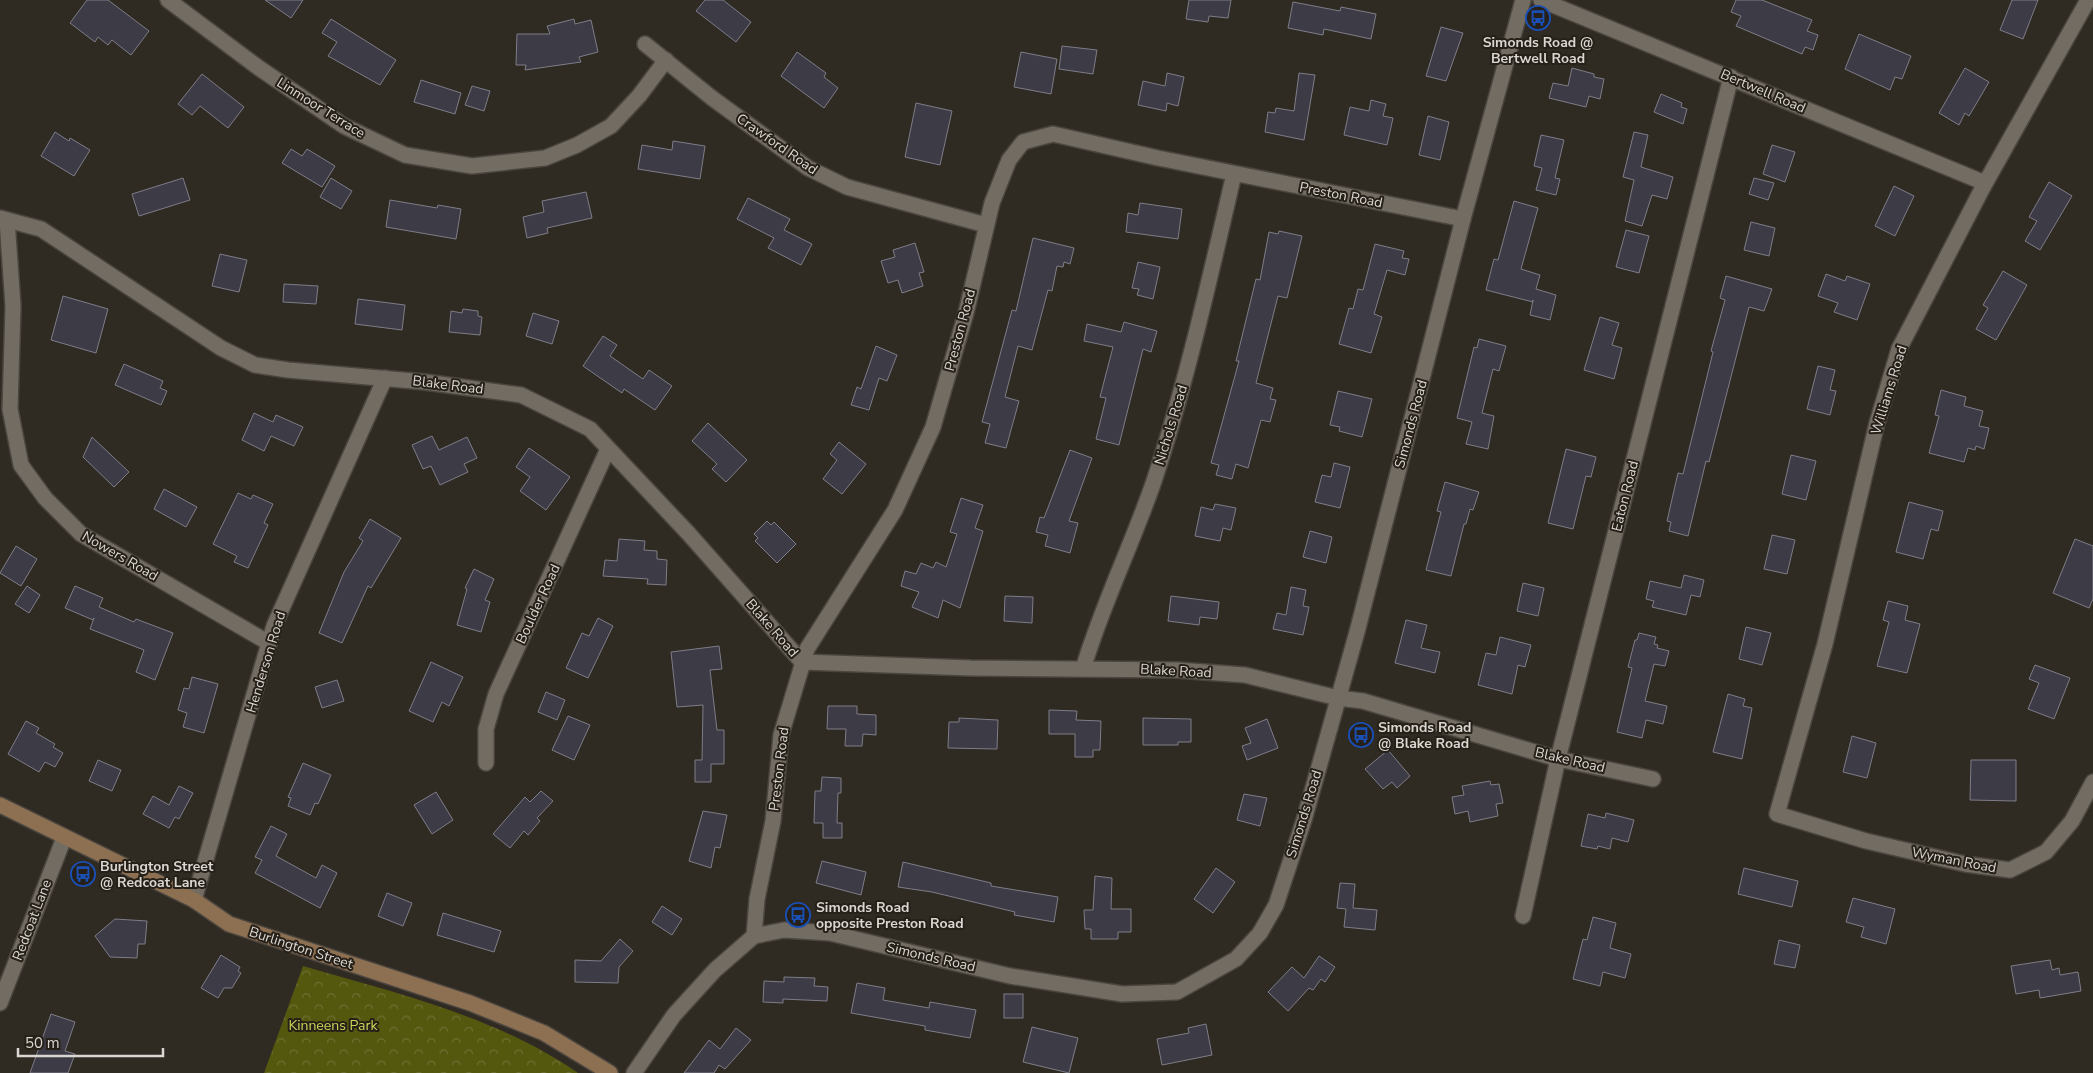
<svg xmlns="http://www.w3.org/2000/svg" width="2093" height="1073" viewBox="0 0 2093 1073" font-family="'Nunito Sans',sans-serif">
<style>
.park{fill:url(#park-crowns)}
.building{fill:#3d3c46;stroke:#7e7d88}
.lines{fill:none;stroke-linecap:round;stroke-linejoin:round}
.street-casing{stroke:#4a453e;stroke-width:18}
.secondary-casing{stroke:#4a453e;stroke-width:18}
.street{stroke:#736c63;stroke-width:15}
.secondary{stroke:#8d6f52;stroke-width:15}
.labels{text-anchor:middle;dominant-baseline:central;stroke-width:4;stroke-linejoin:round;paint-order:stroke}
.poi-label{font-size:14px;font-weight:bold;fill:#dad6d1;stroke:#262018;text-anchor:start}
.street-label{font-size:14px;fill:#dad6d1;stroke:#262018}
.park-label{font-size:14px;fill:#cbd458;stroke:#262018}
</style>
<defs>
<pattern id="park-crowns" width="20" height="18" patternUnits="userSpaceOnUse" patternTransform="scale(1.25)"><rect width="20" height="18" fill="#54580f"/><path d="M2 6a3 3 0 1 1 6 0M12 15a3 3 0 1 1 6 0" fill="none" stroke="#6c6f31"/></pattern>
</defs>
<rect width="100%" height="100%" fill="#2f2a22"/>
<path class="park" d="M303,966c94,27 194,51 275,107h-314z"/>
<g class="building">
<path d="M87,0h21l41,31 -18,24 -19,-15 -4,5 -10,-8 -3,5 -25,-19z"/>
<path d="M265,0h38l-12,18z"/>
<path d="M705,0h18l28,22 -15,20 -40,-31z"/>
<path d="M1189,0h42l-3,18 -19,-2 -1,6 -22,-3z"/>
<path d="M1736,0h26l50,20 -5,11 11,4 -5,15 -8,-3 -3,7 -66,-28 5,-10 -10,-4z"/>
<path d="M2012,0h26l-15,39 -23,-9z"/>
<path d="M1293,2l47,9 1,-4 35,7 -5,25 -47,-10 -1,6 -35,-7z"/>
<path d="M331,19l65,41 -16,25 -52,-29 9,-14 -15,-9z"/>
<path d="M574,19l1,5 16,-4 7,32 -19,5 2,5 -56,8 1,-5h-10l1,-31h33l-3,-8z"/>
<path d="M1441,27l22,6 -17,48 -20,-5z"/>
<path d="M1859,34l52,22 -9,23 -7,-2 -5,13 -45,-21z"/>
<path d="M1062,46l35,4 -4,24 -34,-5z"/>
<path d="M797,52l29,21 -2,4 14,11 -14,20 -43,-32z"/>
<path d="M1021,52l36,7 -6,35 -37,-7z"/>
<path d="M1572,68l22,6v3l10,2 -4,20 -11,-3 -3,11 -37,-9 4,-15 15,3z"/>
<path d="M1965,68l24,14 -20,34 -4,-3 -6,12 -20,-12z"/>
<path d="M1167,73l17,4 -6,29 -11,-3 -1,8 -28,-6 5,-24 22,5z"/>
<path d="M1299,73l16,2 -11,65 -39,-8 3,-20 7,1 1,-5 18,3z"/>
<path d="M202,74l42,33 -16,21 -28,-22 -8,9 -14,-11z"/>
<path d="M421,80l40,13 -6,21 -41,-12z"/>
<path d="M472,86l18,5 -6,20 -19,-6z"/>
<path d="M1661,94l21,9 -1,4 6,2 -4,15 -29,-12z"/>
<path d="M1371,100l15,4 -3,12 10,2 -6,27 -43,-10 6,-28 19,4z"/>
<path d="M916,103l36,8 -12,54 -35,-8z"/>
<path d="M1428,116l21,6 -9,38 -21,-5z"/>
<path d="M55,132l14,9 1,-3 20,12 -16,26 -33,-20z"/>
<path d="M1634,132l14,3 -7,32 32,10 -6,22 -15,-4 -10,31 -17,-5 9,-41 -11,-3z"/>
<path d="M1541,135l23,5 -9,38 5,1 -4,16 -20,-5 6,-22 -8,-2z"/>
<path d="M673,141l32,5 -5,33 -62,-10 4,-24 30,5z"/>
<path d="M1772,145l23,7 -10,30 -22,-8z"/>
<path d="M291,149l11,7 5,-7 28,17 -13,21 -40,-24z"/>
<path d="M183,178l7,22 -51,16 -7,-22z"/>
<path d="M331,178l21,13 -11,18 -21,-12z"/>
<path d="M1754,178l20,5 -6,17 -19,-6z"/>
<path d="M2049,182l23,14 -32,54 -15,-9 12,-20 -8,-4z"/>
<path d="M1894,186l20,10 -19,40 -20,-10z"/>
<path d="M586,192l6,26 -45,10 1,5 -21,5 -4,-21 21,-5 -2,-11z"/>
<path d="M748,198l42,21 -6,11 28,14 -11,21 -33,-17 6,-10 -37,-19z"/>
<path d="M390,200l47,8 1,-3 23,4 -5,30 -70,-12z"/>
<path d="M1514,201l24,7 -17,61 19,6 -4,14 20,6 -6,25 -20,-5 3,-15v2l-47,-12 8,-31 4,1z"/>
<path d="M1140,203l42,6 -4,30 -52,-7 2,-19 10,2z"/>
<path d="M1751,222l24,6 -6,28 -25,-6z"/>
<path d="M1626,230l23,6 -10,37 -23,-6z"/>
<path d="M1279,231l23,5 -15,62 -9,-2 -22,87 17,5 -3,11 6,1 -6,22 -9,-2 -13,48 -12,-4 -4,15 -16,-4 3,-10 -8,-2 28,-102h-3l20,-82 4,1 9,-48 9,2z"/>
<path d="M1033,238l41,10 -4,16 -6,-2 -1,5 -6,-1 -5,25 -4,-1 -16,60 -14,-4 -13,51 14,4 -13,47 -21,-5 5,-19 -8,-2 30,-112 4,1z"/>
<path d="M915,243l9,29 -5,1 4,13 -21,7 -4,-13 -10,3 -7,-22 14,-4 -2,-7z"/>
<path d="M1375,244l29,7 -2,7 7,1 -4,16 -18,-5 -13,44 8,3 -11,36 -32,-9 10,-36 4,1 5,-20 5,1z"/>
<path d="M220,254l27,6 -8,32 -27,-6z"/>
<path d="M1138,262l22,5 -7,32 -16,-4 2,-6 -7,-1z"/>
<path d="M2003,271l24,14 -31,55 -20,-11 12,-21 -5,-3z"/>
<path d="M1826,274l19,7 2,-5 23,8 -13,36 -23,-8 4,-9 -20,-7z"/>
<path d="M1726,276l46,13 -8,22 -15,-4 -40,155 -3,-1 -18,75 -19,-5 2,-9 -4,-1 11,-48 5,1 30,-122 -2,-1 14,-51 -5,-2z"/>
<path d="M284,284l34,2 -2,18 -33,-2z"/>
<path d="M63,296l45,13 -12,44 -45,-13z"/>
<path d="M358,299l47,6 -3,25 -47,-6z"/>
<path d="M463,309l15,2v5l4,1 -2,18 -31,-3 2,-21 11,2z"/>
<path d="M533,313l26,8 -7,23 -26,-8z"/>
<path d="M1600,317l19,6 -7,22 10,3 -8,31 -30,-9z"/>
<path d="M1124,322l33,9 -6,21 -8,-3 -24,96 -23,-6 10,-41 -6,-1 13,-50 -29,-6 3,-17 34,8z"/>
<path d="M603,336l14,9 -7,11 33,23 6,-9 23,16 -17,24 -31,-21 -2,4 -39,-27z"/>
<path d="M1479,339l27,7 -7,25 -6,-2 -11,44 12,3 -6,33 -22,-5 6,-22 -15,-4 17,-71 3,1z"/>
<path d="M876,346l21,9 -10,26 -8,-3 -10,32 -18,-5 6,-18 4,2z"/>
<path d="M124,364l39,17 -3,7 7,3 -6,14 -46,-20z"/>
<path d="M1818,366l17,4 -5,20 6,1 -6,24 -23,-6z"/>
<path d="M1941,390l25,7 -2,9 19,5 -4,15 10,2 -5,21 -8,-3 -1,4 -7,-2 -4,14 -35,-9 10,-37 -4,-1z"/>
<path d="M1338,391l34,8 -10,38 -23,-6 1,-4 -10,-2z"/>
<path d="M254,413l19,9 3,-7 27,12 -9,19 -23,-10 -7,15 -22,-11z"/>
<path d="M708,423l39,37 -21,22 -14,-13 5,-5 -25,-23z"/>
<path d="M432,436l7,14 28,-13 10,21 -13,6 4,8 -28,13 -9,-19 -8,3 -11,-24z"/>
<path d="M92,437l37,35 -15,15 -31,-30z"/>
<path d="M839,442l27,22 -24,30 -19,-15 14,-19 -7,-6z"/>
<path d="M529,448l41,29 -24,33 -26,-19 10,-14 -14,-10z"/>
<path d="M1566,449l30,8 -5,20 -5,-1 -13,53 -25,-6z"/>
<path d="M1070,450l22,8 -23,63 9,2 -8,30 -25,-7 3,-11 -12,-3 4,-15 4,1z"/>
<path d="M1791,455l25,6 -10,39 -24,-6z"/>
<path d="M1334,463l16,4 -10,41 -25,-6 7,-27 9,2z"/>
<path d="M1445,482l34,10 -6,18 -3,-1 -4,15h-2l-13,52 -25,-6 15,-58 -4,-1z"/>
<path d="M164,489l33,18 -11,20 -32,-18z"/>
<path d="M238,493l13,6 2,-4 20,9 -9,19 4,2 -20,43 -14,-6 3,-6 -24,-12z"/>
<path d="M961,498l22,7 -8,23 8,3 -23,77 -17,-8 -5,18 -26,-11 7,-15 -18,-6 4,-15 11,3 5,-11 12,5 3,-6 10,5 11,-33 -7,-2z"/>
<path d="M1909,502l34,9 -5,20 -7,-2 -8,30 -27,-7z"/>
<path d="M1215,504l21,4 -5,22 -8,-2 -3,13 -25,-5 6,-29 12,3z"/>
<path d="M370,519l31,19 -30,50 -3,-2 -26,57 -23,-10 25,-61 19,-31 -4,-3z"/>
<path d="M767,521l4,4 3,-3 22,22 -19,19 -22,-22 3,-3 -4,-4z"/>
<path d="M1310,531l22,6 -6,26 -23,-6z"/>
<path d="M1772,535l23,5 -8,34 -23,-5z"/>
<path d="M619,539l26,2 -1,9 13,1v8l10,1 -1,25 -19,-1 1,-5 -45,-3 2,-16 12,1z"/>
<path d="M2075,539l18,7v53l-4,9 -36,-15z"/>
<path d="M16,546l21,13 -16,27 -21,-13z"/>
<path d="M474,569l20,10 -9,21 5,2 -9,30 -24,-7 10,-36 -2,-1z"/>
<path d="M1684,575l20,5 -4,17 -9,-2 -5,20 -34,-8 2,-6 -8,-2 4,-18 31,7z"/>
<path d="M1523,583l21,5 -6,28 -21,-5z"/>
<path d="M27,586l13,9 -11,18 -14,-9z"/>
<path d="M75,586l28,12 -4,9 35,15 2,-3 37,14 -18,47 -19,-8 8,-22 -54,-21 4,-11 -1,2 -28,-12z"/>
<path d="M1291,587l15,3 -3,16 6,1 -6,28 -30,-6 4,-16 9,2z"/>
<path d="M1005,596l28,1 -1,26 -28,-2z"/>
<path d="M1171,596l48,6 -2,17 -17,-2 -1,8 -31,-4z"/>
<path d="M1888,601l20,5 -3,14 15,4 -13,49 -30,-7 12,-44 -6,-2z"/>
<path d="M598,618l15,8 -25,52 -22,-10 16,-35 7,3z"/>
<path d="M1406,620l21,5 -6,23 19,4 -5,21 -40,-10z"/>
<path d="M1746,627l25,6 -9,32 -23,-6z"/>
<path d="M1639,633l17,4 -2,7 4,1 -1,3 12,3 -4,15 -11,-2 -9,37 22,5 -4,18 -17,-4 -4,18 -25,-6 15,-64 -4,-1 7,-27h2z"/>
<path d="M1500,637l31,8 -6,22 -7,-2 -6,29 -34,-9 8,-32 10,2z"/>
<path d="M719,646l3,23 -12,1 7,60h7v34h-13v18h-16v-22h7l1,-55 -26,2 -6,-55z"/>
<path d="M431,662l32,15 -14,29 -7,-4 -9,20 -24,-11z"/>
<path d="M2035,665l35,13 -16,41 -26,-10 11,-26 -10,-4z"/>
<path d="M192,677l26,7 -14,49 -21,-6 4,-14 -9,-3 6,-22 5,1z"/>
<path d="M337,680l7,21 -22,7 -7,-21z"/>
<path d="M546,692l19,8 -8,20 -19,-8z"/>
<path d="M1728,694l17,5 -2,7 9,2 -10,51 -29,-7z"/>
<path d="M828,706h29v8l19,1v20l-13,-1 -1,12h-17l1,-17h-19z"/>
<path d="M1049,710l28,1 -1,9 25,1 -1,29h-7v7h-18v-23h-26z"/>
<path d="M568,716l22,9 -16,35 -22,-10z"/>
<path d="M959,718l39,2 -1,29 -49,-1 1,-26h10z"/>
<path d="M1143,718l48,1v23h-13v3h-35z"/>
<path d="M1267,719l11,29 -31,12 -5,-14 9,-3 -6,-15z"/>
<path d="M26,721l13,7 -3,5 19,11 -2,3 10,6 -8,14 -10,-5 -6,10 -31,-18z"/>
<path d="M1852,736l24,7 -9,35 -24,-6z"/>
<path d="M1388,750l22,26 -13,12 -5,-6 -9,7 -18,-20z"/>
<path d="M98,760l23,10 -9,21 -23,-10z"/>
<path d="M1971,760h45v41l-46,-1z"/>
<path d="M303,763l28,12 -13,29 -3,-1 -5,12 -22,-9 3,-8 -3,-1z"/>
<path d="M822,777l19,1v15h-3l-1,30h5v15h-19v-15h-9l1,-32h6z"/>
<path d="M1490,781l1,4 8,-1 4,19 -7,1 2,12 -28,6 -2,-11 -13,3 -3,-17 12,-2 -2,-9z"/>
<path d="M179,786l14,7 -14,26 -4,-2 -6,11 -26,-14 10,-18 16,9z"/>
<path d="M541,791l12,10 -16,17 3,3 -12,14 -4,-4 -14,17 -17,-14 32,-37 5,5z"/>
<path d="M436,792l17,28 -21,14 -18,-29z"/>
<path d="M1244,794l23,4 -7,28 -23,-6z"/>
<path d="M703,811l24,4 -7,33 -5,-1 -4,21 -22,-7z"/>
<path d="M1606,813l28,7 -6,22 -16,-4 -2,11 -12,-3 -1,3 -16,-3 7,-32 17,4z"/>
<path d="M271,826l16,8 -11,22 40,22 6,-13 15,8 -17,35 -65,-35 7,-13 -7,-3z"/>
<path d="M822,861l44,11 -5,23 -45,-12z"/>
<path d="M903,862l88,21v3l67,11 -4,25 -40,-7 1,-3 -83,-20 -34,-5z"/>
<path d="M1216,868l19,14 -22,31 -19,-14z"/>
<path d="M1744,868l54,13 -6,26 -54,-13z"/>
<path d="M1095,876l17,2 -1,31h20v23h-13v7h-27v-10h-6l-1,-19h9z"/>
<path d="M1340,883l15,1 -2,24 24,2 -2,20 -31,-3 2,-18 -9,-1z"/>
<path d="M387,893l25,10 -9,23 -25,-10z"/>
<path d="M1853,898l42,11 -9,35 -25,-7 3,-10 -18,-5z"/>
<path d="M662,906l20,13 -10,16 -20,-13z"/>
<path d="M443,913l58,18 -7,21 -57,-17z"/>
<path d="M1593,917l23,6 -6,25 21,6 -6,24 -22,-6 -3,14 -27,-7 10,-40 4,1z"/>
<path d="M115,919l32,2 -2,23h-7l-1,14 -27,-1 -15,-21z"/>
<path d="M620,939l13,12 -14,16 -1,16 -43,-1v-22l26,1z"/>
<path d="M1779,940l21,5 -5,23 -21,-4z"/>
<path d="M221,955l19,12 -2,4 3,2 -9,15h-8l-6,10 -17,-10z"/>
<path d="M1319,956l16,11 -10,15 -4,-3 -8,11 -4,-2 -21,23 -20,-19 24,-25 12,11z"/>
<path d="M2050,960l2,10 7,-2 1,7 18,-3 3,19 -41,7 -1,-8 -23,4 -5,-28z"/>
<path d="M784,977l31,1 -1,8 14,1 -1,14 -44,-2v4l-20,-1 1,-21 20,1z"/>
<path d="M857,983l28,5 -2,12 46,8 1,-6 46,8 -6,28 -45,-8v-4l-74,-13z"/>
<rect x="1004" y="994" width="19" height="24"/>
<path d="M51,1014l24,8 -10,29 10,3 -7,19h-38z"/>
<path d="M1206,1024l6,31 -50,10 -5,-26 32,-6 -1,-5z"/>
<path d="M1032,1027l46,11 -9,35 -46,-11z"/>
<path d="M736,1028l15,12 -26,29 -6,-4 -5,8h-30l25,-33 11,9z"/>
</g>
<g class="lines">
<defs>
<g id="street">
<path d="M168,0l91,68 85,58 61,29 67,11 73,-8 32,-13 34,-19 28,-30 27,-36"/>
<path d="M1541,0l444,183"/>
<path d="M2088,0l-106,189 -83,160 -22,74 -52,221 -48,170 89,27 99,23 45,6 36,-18 26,-31 21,-39"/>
<path d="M645,44l67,54 96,70 39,19 139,38"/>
<path d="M0,218l41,11 180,119 34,17 33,5 137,12 96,13 69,34 99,105 113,128 169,6 206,2 68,5 93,23 25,3 195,58 95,20"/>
<path d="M7,220l6,86 -3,103 11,56 24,33 36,36 188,109"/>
<path d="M1083,669c19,-64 49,-124 71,-188 33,-100 56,-204 80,-307"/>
<path d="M486,763v-34l10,-35 112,-245"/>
<path d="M194,900l80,-274 111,-248"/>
<path d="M1523,916l35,-157 173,-682"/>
<path d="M754,936l3,-37 16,-78 8,-86 26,-86 88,-139 38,-83 33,-114 26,-110 17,-43 14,-18 30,-8 105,24 305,61"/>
<path d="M0,1003l64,-165"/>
<path d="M634,1073l40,-58 41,-45 39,-34 30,-6 46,3 180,43 112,18 55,-2 59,-33 24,-26 16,-28 28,-85 53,-188 106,-413 60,-219"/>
</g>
<path id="secondary" d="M0,805l194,95 35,24 241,79 74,30 66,40"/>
</defs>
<use href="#street" class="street-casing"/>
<use href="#secondary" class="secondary-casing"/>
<use href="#street" class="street"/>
<use href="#secondary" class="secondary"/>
</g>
<defs>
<symbol id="bus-ring" viewBox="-11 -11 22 22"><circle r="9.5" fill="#262018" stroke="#1a4fb4" stroke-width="1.5"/><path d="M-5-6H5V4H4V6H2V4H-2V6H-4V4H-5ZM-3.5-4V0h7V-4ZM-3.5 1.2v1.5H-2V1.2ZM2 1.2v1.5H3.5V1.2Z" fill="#1a4fb4"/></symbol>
</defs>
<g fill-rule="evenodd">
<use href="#bus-ring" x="1524" y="4" width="28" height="28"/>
<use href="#bus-ring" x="1347" y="721" width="28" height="28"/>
<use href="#bus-ring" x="69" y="860" width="28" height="28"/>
<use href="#bus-ring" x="784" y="901" width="28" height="28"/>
</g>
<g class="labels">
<g class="poi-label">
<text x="1538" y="42" text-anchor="middle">Simonds Road @<tspan x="1538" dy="16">Bertwell Road</tspan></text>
<text x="1378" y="727">Simonds Road<tspan x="1378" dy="16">@ Blake Road</tspan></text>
<text x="100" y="866">Burlington Street<tspan x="100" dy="16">@ Redcoat Lane</tspan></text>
<text x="816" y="907">Simonds Road<tspan x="816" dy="16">opposite Preston Road</tspan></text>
</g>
<g class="street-label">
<text transform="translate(1763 91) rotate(23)">Bertwell Road</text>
<text transform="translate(321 108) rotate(32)">Linmoor Terrace</text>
<text transform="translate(777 144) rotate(35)">Crawford Road</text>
<text transform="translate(1341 195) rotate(11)">Preston Road</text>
<text transform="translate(960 330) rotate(-75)">Preston Road</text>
<text transform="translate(448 385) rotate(7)">Blake Road</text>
<text transform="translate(1889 390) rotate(-73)">Williams Road</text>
<text transform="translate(1411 424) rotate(-75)">Simonds Road</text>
<text transform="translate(1171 425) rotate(-73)">Nichols Road</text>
<text transform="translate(1625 496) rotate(-76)">Eaton Road</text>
<text transform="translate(120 556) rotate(30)">Nowers Road</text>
<text transform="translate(538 604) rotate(-65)">Boulder Road</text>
<text transform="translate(772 628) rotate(49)">Blake Road</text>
<text transform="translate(266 662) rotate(-73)">Henderson Road</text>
<text transform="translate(1176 671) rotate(3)">Blake Road</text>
<text transform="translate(1570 760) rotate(13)">Blake Road</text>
<text transform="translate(779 769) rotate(-83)">Preston Road</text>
<text transform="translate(1304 814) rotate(-73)">Simonds Road</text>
<text transform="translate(1954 860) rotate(11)">Wyman Road</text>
<text transform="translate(32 920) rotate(-69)">Redcoat Lane</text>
<text transform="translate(301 948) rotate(18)">Burlington Street</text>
<text transform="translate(931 957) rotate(13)">Simonds Road</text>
</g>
<g class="park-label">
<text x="333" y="1025">Kinneens Park</text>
</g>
</g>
<path d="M18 1048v8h145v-8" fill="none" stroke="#dad6d1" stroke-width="2.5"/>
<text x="25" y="1048" font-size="15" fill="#dad6d1" stroke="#262018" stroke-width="4" paint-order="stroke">50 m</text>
</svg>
